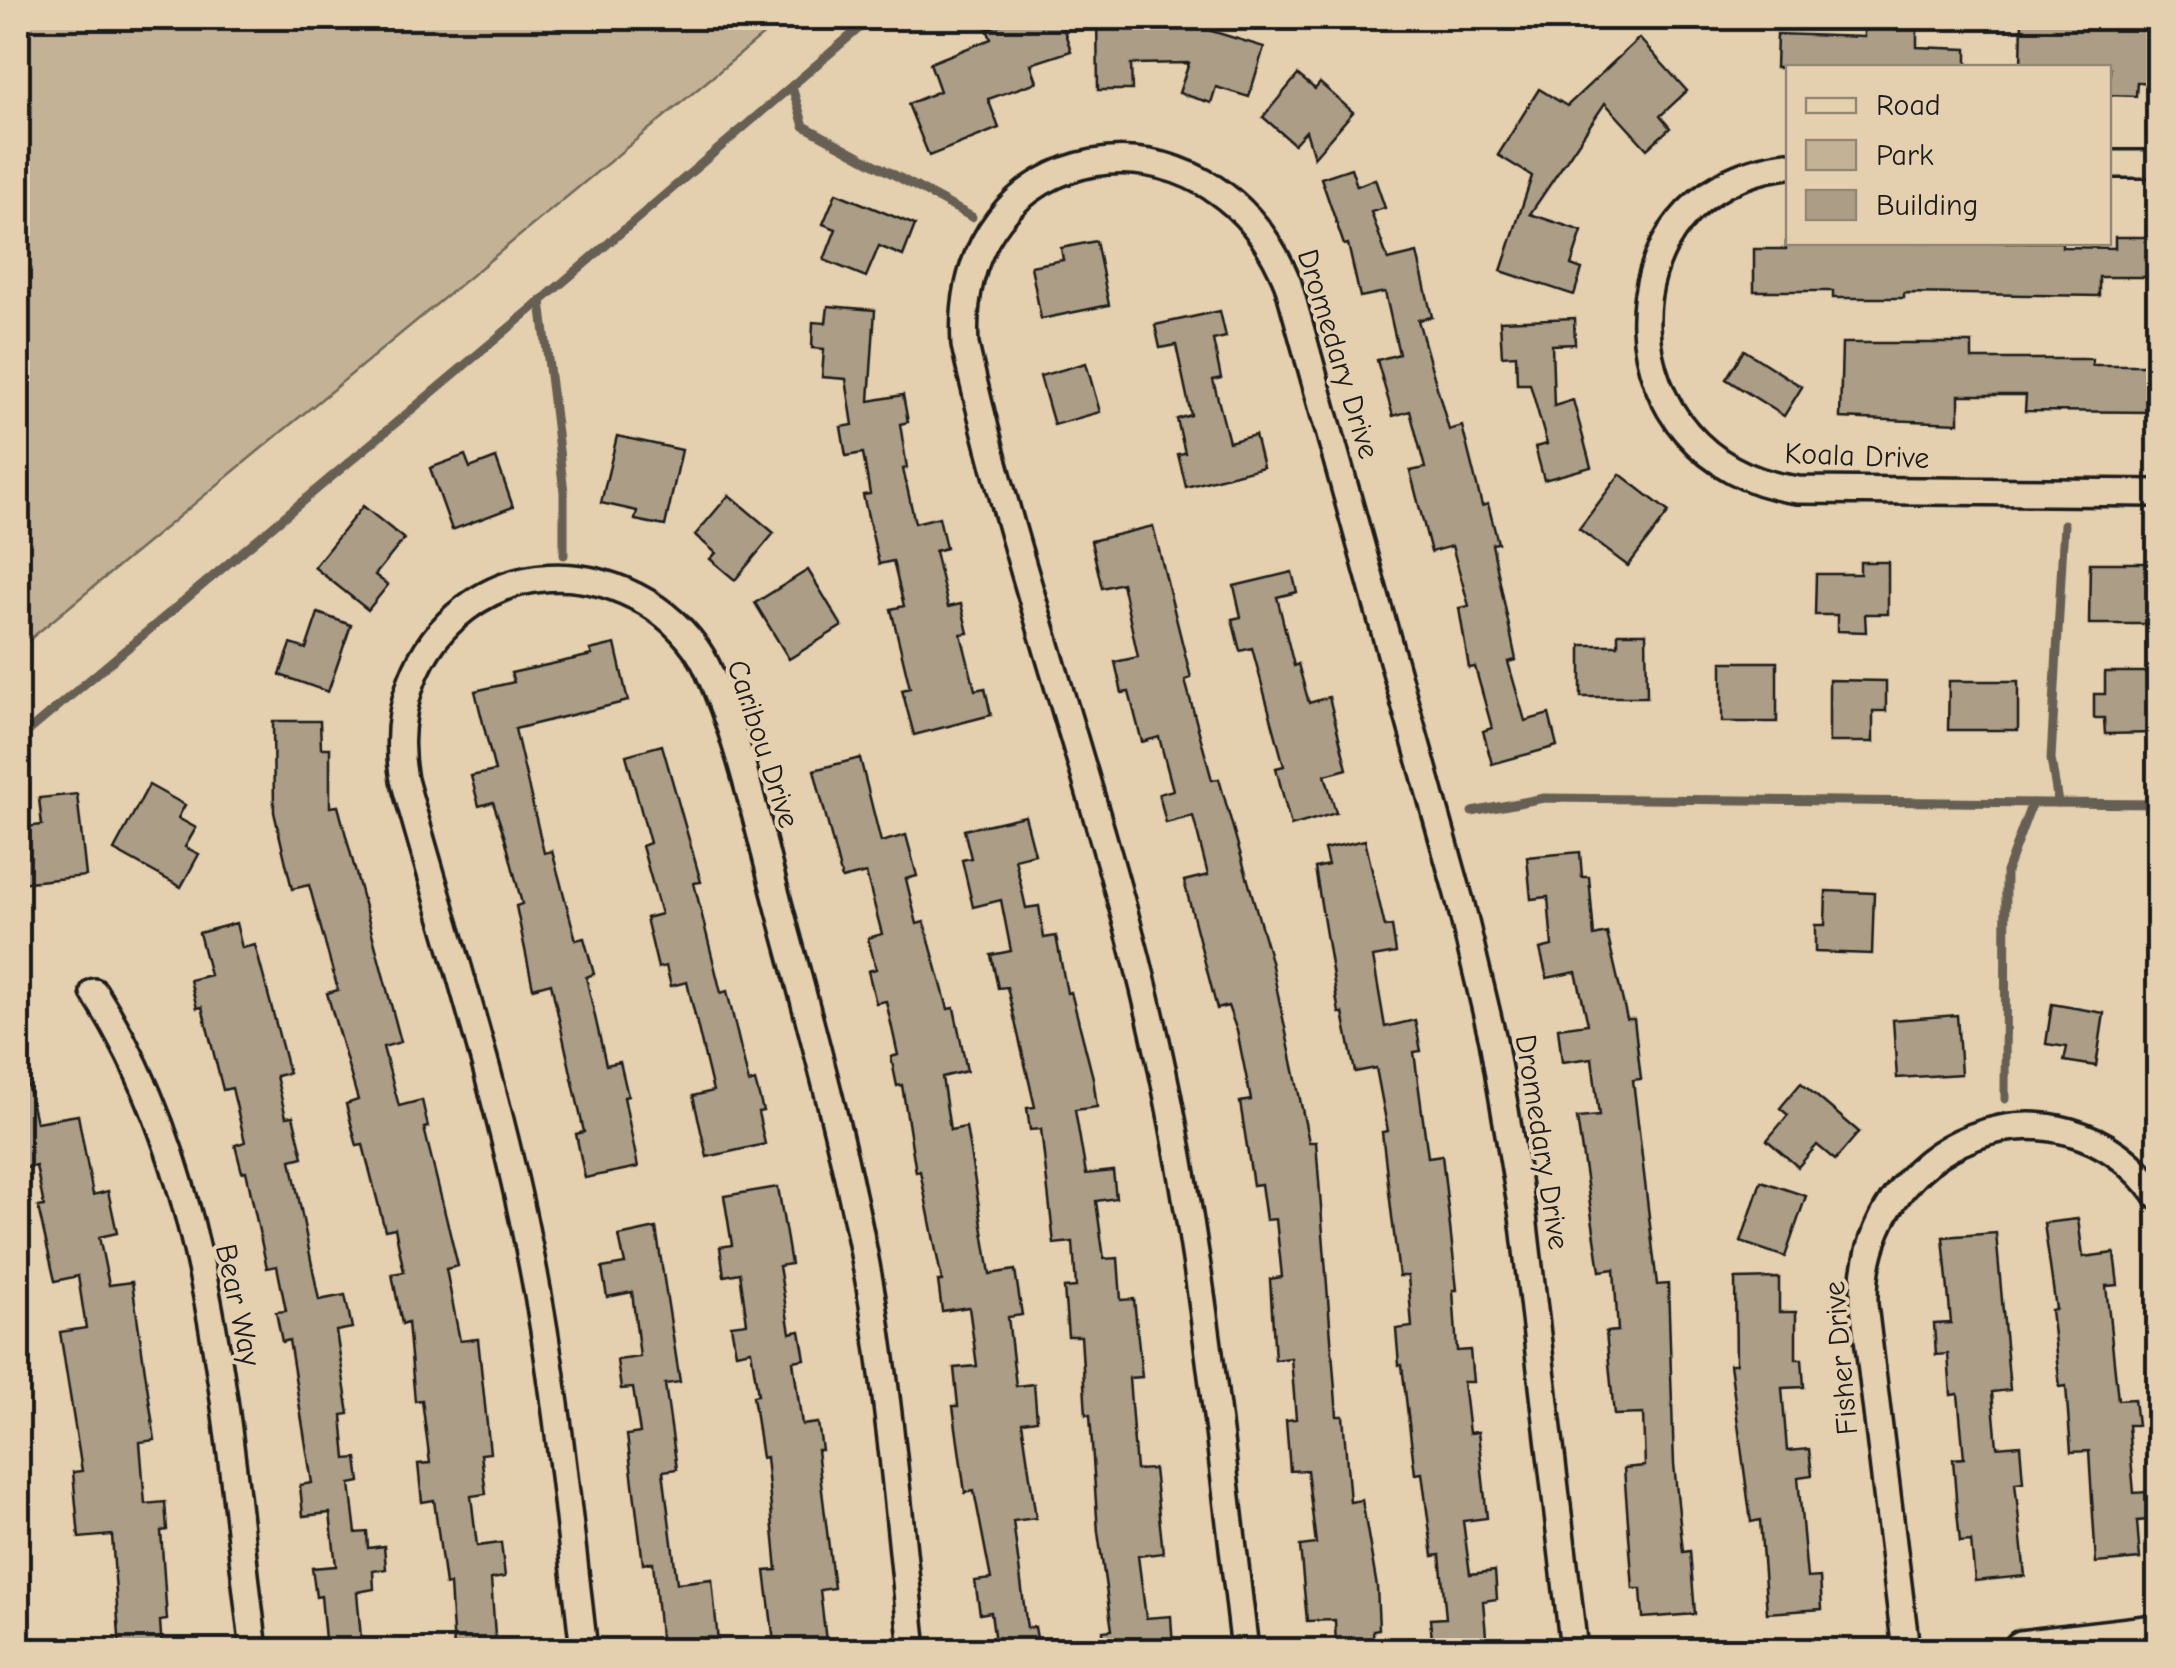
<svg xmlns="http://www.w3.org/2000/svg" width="2176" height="1668" viewBox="0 0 2176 1668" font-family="'Comic Neue',sans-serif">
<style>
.green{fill:#c3b296;stroke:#706759;stroke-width:2.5}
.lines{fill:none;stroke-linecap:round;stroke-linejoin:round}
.stream{stroke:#665f52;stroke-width:9}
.building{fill:#ac9e86;stroke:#1c1c1c;stroke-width:2.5}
.street-casing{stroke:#1c1c1c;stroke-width:32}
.secondary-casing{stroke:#1c1c1c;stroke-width:45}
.street{stroke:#e4d0ae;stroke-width:25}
.secondary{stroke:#e4d0ae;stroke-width:38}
.labels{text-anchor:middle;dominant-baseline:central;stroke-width:8;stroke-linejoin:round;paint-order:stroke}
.street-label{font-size:30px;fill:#1c1c1c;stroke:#e4d0ae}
</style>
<rect width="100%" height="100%" fill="#e4d0ae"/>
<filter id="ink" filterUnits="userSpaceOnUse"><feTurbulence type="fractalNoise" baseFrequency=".01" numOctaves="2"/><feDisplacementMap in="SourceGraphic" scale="20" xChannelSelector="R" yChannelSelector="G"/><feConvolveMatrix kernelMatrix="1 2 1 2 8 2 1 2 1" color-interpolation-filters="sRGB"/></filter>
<g filter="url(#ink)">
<path class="green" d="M18,18h766l-766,631z"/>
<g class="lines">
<g class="stream">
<path d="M792,87l12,39 168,91"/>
<path d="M541,301l23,191v63"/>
<path d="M18,740l523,-439 330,-283"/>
<path d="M2058,803l-7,-44 13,-235"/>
<path d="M1472,812l72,-14 614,6"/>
<path d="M2005,1099l1,-227 26,-69"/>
</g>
</g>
<g class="building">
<path d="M1022,18h38l11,33 -40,13 6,18 -49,17 11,29 -70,28 -21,-52 32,-13 -10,-28 61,-24 -4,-10z"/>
<path d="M1097,18h72l95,29 -15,50 -33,-10 -5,16 -32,-10 10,-30 -58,1 1,26h-34z"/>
<path d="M2022,18h48v6l20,4 68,3v52l-21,-1 -1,14 -27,-1 1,-27h-89z"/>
<path d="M1864,28h53v19l50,2v19h-191l1,-34 87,3z"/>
<path d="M1639,38l48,53 -27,25 10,12 -23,21 -42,-46 -75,111 52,17 -11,34 11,4 -8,26 -73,-24 31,-95 -34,-21 41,-66 28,17z"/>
<path d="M1298,75l17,14 5,-6 33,29 -39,45 -8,-26 -12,13 -31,-27z"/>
<path d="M1351,168l6,18 18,-7 10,29 -14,4 17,48 29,-7 15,64 -14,3 31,110 13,-4 20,80 6,-2 10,39 -6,1 24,116 -8,2 17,59 24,-7 8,32 -65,18 -9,-33 9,-3 -17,-61 -6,1 -10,-60 10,-2 -17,-60 -21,6 -21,-81 15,-3 -15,-57 -17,5 -16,-56 22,-6 -14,-62 -25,5 -12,-53 -4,1 -23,-67z"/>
<path d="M836,193l79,32 -12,31 -24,-10 -13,31 -42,-17 12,-31 -13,-5z"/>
<path d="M2115,237h43v40h-59v19l-195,-3v5h-71v-7h-79v-42h32v-7h276v5l53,1z"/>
<path d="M1096,241l13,64 -68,14 -10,-53 32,-6 -2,-12z"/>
<path d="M828,306l47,4 -6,91 34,-6 5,27 -8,2 7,44 -4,1 12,54 24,-6 7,31 -11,3 13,56 13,-3 7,29 -7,1 14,56 10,-2 6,27 -77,20 -12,-45 8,-2 -19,-79 13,-3 -11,-45 -14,3 -16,-69 7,-1 -7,-41 -17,3 -5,-29 12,-2 -7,-46 -24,-2 2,-28 -12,-1 1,-26 13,1z"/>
<path d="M1220,311l6,26 -13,3 8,38 -8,2 16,62 26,-7 8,32 -77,20 -8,-33 7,-1 -8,-34 14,-4 -15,-70 -16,3 -5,-23z"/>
<path d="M1574,318l1,26 -23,1 2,61 19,-6 18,67 -47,13 -9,-33 12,-3 -17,-60h-13l-1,-29 -14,1 -2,-35z"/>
<path d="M1842,343h130v16h120v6h66v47l-133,-1 1,-16h-67v28l-119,-5z"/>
<path d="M1744,350l58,37 -18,29 -58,-37z"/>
<path d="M1086,363l14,49 -46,13 -14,-49z"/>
<path d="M617,436l65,14 -17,76 -30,-6 2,-9 -36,-8z"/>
<path d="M465,455l5,13 26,-10 17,49 -61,23 -22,-62z"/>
<path d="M1620,474l49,38 -41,54 -49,-37z"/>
<path d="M729,495l45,38 -39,47 -25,-21 6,-6 -21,-18z"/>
<path d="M363,506l41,33 -29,36 13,10 -20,25 -54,-43z"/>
<path d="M1153,526l38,152 -6,2 27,100 7,-1 52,182 38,181h7l21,274h6l7,86 12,-2 15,87 2,42 -6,1 1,20h-38l-1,-30 -28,1 -7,-75 16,-2 -9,-74 -17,1 -4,-51 10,-1 -5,-61 -16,2 -5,-81 12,-2 -6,-58 -10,1 -5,-36 -8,1 -13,-83 11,-2 -14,-69 -9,-25 -11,3 -33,-128 24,-6 -15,-59 -27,7 -7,-29 14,-4 -14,-53 -17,5 -13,-50 -7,1 -7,-31 23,-5 -16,-74 -20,5 -11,-47z"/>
<path d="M1860,562h28v52h-23l1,18 -29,-1v-16h-22l1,-41h44z"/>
<path d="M2090,563h66v61h-67z"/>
<path d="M808,570l34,56 -53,33 -34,-56z"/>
<path d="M1292,572l5,20 -20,5 17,69 4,-2 11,39 20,-6 18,72 -22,6 11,38 -45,13 -15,-58 8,-2 -32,-118 -12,3 -8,-32 9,-2 -7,-31z"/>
<path d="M318,613l33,12 -23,67 -48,-17 11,-31 15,5z"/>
<path d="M1618,633h28l1,64h-66v-52h37z"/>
<path d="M615,644l13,57 -113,28 29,124 8,-2 24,89 8,-2 10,36 -8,3 20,88 14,-3 8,34 -4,1 14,70 -53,11 -9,-44 8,-2 -33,-149 -18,5 -17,-82 6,-2 -17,-66 -12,-36 -14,4 -8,-30 24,-5 -20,-80 39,-9 -3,-9 81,-18 -2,-5z"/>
<rect x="1722" y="662" width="55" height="60"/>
<path d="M2105,672h49l1,61 -50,1 -1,-16h-10v-24h11z"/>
<path d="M1829,680l57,1v30h-13v31h-44z"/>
<path d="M1949,681h69v49h-70z"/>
<path d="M273,721h47l1,27h9v59l8,-1 63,236 -18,5 16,59 23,-6 6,27 -4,1 34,138 -12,3 14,72 18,-2 12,114 -9,1 5,40 -15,2 6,50 24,-3 4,34 -14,2 5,71h-42l-4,-66 -5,1 -11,-85 -12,2 -4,-38 12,-1 -8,-63 -7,1 -7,-79 -6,2 -10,-50 12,-2 -9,-44 -10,2 -22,-85 -6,1 -11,-42 12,-4 -31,-107 11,-3 -29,-105 -17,4 -18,-77z"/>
<path d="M662,745l39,137 -7,1 27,110 6,-2 22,92 6,-2 8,30 -5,1 7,32 -58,13 -14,-61 20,-5 -26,-109 -16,4 -5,-20 -8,2 -12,-50 15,-4 -19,-68 8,-3 -24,-88z"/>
<path d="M860,758l21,84 25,-7 11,41 -11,3 11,45 7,-2 24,87 6,-1 13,63 -25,6 8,53 16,-3 24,147 25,-4 7,45 -14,2 8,69 18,-2 3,36 -15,2 14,96 -23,3 14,107 8,-1 4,23h-43l-5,-38 -11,2 -5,-33 16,-2 -17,-88 -9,2 -12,-87h5l-4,-38 23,-2 -8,-59 -27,4 -4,-30h4l-22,-110 -4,1 -14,-87 -5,1 -6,-29 7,-2 -12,-54 -10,2 -8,-32 8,-2 -8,-31 14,-4 -16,-61 -24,6 -28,-109z"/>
<path d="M149,785l36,20 -7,13 18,10 -11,19 14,7 -18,33 -67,-37z"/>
<path d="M77,794l9,82 -68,7v-55l24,-3 -3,-27z"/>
<path d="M1025,816l10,38 -20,5 11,49 13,-2 5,32 12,-2 11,57 4,-1 22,86 4,29 -22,3 11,64 27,-3 3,27 -20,3 8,58 14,-1 3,42 13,-1 8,78 -13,1 7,92 18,-1 9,84 -25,3 8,62 25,-2 2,32 -8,2h-61l-1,-19 9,-1 -14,-98 -8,-117h-4l-5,-79h-13l-4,-48 12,-1 -3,-45 -19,2 -13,-115 -11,1 -3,-22 8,-1 -28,-120 -9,1 -7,-33 20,-4 -10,-51 -28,7 -11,-47 9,-2 -7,-28z"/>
<path d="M1365,840l20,87 7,-1 4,27 -23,4 12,70 30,-7 6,31 -7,1 14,105 14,-2 15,135h-4l4,61 13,-1 3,32h-10l6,51 9,-1 9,86 -24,3 7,53 25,-3 2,28 -14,2 4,46 -54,3 -3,-31 16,-1 -6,-63 -7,1 -11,-83 -7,1 -13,-109h-3l-3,-36 16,-2 -4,-51h-9l-17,-144 6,-1 -12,-63 -21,4 -12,-59h-4l-24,-145 13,-3 -4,-16z"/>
<path d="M1580,852l2,25h7l5,59 13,-3 20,86h7l7,60 -8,1 24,205 11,-1 6,180 9,88 7,-1 5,63 -52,4 -2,-29h-8l-9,-121 21,-2 -2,-52 -29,1 -8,-83 12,-1 -4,-62 -14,2 -23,-153 22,-2 -7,-58 -30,4 -4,-34 30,-4 -12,-52 -29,6 -7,-29 12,-3 -4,-49 -17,2 -4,-42z"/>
<path d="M1826,891l48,2 -2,61 -57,-2v-27h10z"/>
<path d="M236,923l6,25 13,-3 34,128 -13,3 10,41 7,-1 10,41 -12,3 28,140 26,-5 7,33 -16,3 13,83 -7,1 4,44 11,-1 3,24 -10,2 6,49 11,-1 1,16 16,-2 2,23 -13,2 1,18 -17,3 5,58h-36l-5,-54 -5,1 -4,-29 24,-2 -6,-53 -27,3 -3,-31 12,-2 -23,-143 -7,2 -6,-30 10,-1 -9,-45 -10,2 -21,-97 -4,1 -7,-27 10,-3 -13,-54 -9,2 -21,-83 -5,1 -7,-28 20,-5 -11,-42z"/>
<path d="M2052,1004l52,9 -8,53 -32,-5 3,-14 -21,-3z"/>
<path d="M1957,1015l4,59 -64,4 -4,-58z"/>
<path d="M26,1079l10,43 42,-7 15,80 15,-4 9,42 -18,4 10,48 23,-3 23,158 -15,2 5,62 20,-2 2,28 -6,1 6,89 -7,1 2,29h-42l-8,-115 -33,3 -6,-66 9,-1 -22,-139 26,-4 -8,-52 -23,5 -17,-74 6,-1 -8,-40 -15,3 -3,-89z"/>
<path d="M1801,1083l58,49 -24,28 -18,-15 -19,22 -31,-27 21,-25 -8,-7z"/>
<path d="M1761,1181l45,15 -21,61 -44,-15z"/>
<path d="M778,1187l13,77 -12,2 11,67 10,-2 5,28 -12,2 9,64 16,-2 4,27h-5l17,138 -14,2 7,60h-52l-10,-79 12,-1 -11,-113 -4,1 -9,-62 5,-1 -7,-45 -15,3 -5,-28 16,-2 -7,-50 -16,3 -4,-29 12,-2 -8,-49z"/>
<path d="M2078,1219l5,38 31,-4 4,32 -12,1 12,114 16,-1 3,26h-9l6,68 13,-1 2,28 -12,1 3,38 -44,4 -7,-112 -18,1 -5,-66 -6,1 -9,-77 5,-1 -12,-86z"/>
<path d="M656,1228l24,154 -15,2 12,85 -14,2 14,112 35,-4 6,63 -57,5 -8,-85 -10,2 -16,-129 13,-2 -7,-45 -12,1 -4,-29 23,-3 -8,-65 -25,5 -5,-29 23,-4 -6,-28z"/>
<path d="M1996,1233l14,157 -18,2 5,55 23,-2 3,37 -8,1 10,93 -50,5 -4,-40 -11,1 -3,-31 -4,-52 11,-1 -6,-64 -7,1 -3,-41 -12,1 -2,-31 17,-1 -8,-86z"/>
<path d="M1779,1278v34h17v47h6l2,28 -22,1 5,63 22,-2 3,26 -14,2 9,101 13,-1 2,32 -55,4 -7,-93 -9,2 -21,-158h6l-1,-85z"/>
</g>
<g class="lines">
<defs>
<g id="street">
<path d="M2108,164h50"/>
<path d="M1788,165c-198,24 -184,301 10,325l360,3"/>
<path d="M94,992c123,190 132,440 160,658"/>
<path d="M584,1650c-16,-135 -28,-272 -56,-407 -31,-156 -81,-309 -124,-463 -27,-144 110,-254 242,-178 25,15 49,39 61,65 35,78 52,166 74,247 35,129 70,258 92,390 18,115 28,231 40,346"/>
<path d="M1245,1650c-28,-233 -50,-465 -109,-693 -53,-205 -125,-406 -171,-612 -13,-211 247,-254 323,-61l172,617 33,139 30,176 51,434"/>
<path d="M1906,1650l-42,-345c-5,-164 195,-247 294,-109"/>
</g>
<path id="secondary" d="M2023,1650l135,-16"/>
</defs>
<use href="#street" class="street-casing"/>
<use href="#secondary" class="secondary-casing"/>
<use href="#street" class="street"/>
<use href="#secondary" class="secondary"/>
</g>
</g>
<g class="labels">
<g class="street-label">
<text transform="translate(1338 354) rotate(73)">Dromedary Drive</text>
<text transform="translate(1857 456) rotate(2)">Koala Drive</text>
<text transform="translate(763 744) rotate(72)">Caribou Drive</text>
<text transform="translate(1542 1142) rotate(81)">Dromedary Drive</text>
<text transform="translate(238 1305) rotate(78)">Bear Way</text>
<text transform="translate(1841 1358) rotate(-95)">Fisher Drive</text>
</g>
</g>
<rect width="2176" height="1668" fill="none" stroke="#e4d0ae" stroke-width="60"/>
<rect x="30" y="30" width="2116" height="1608" fill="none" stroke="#1c1c1c" stroke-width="4" filter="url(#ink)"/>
<rect x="1786" y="65" width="325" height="180" fill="#e4d0ae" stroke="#948874" stroke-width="2.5"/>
<rect x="1806" y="98" width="50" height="15" fill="#e4d0ae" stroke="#948874" stroke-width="2.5"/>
<text x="1876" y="115" font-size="30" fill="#1c1c1c">Road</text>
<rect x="1806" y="140" width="50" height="30" fill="#c3b296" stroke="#948874" stroke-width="2.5"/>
<text x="1876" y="165" font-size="30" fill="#1c1c1c">Park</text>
<rect x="1806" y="190" width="50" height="30" fill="#ac9e86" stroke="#948874" stroke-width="2.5"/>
<text x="1876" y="215" font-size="30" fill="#1c1c1c">Building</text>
</svg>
